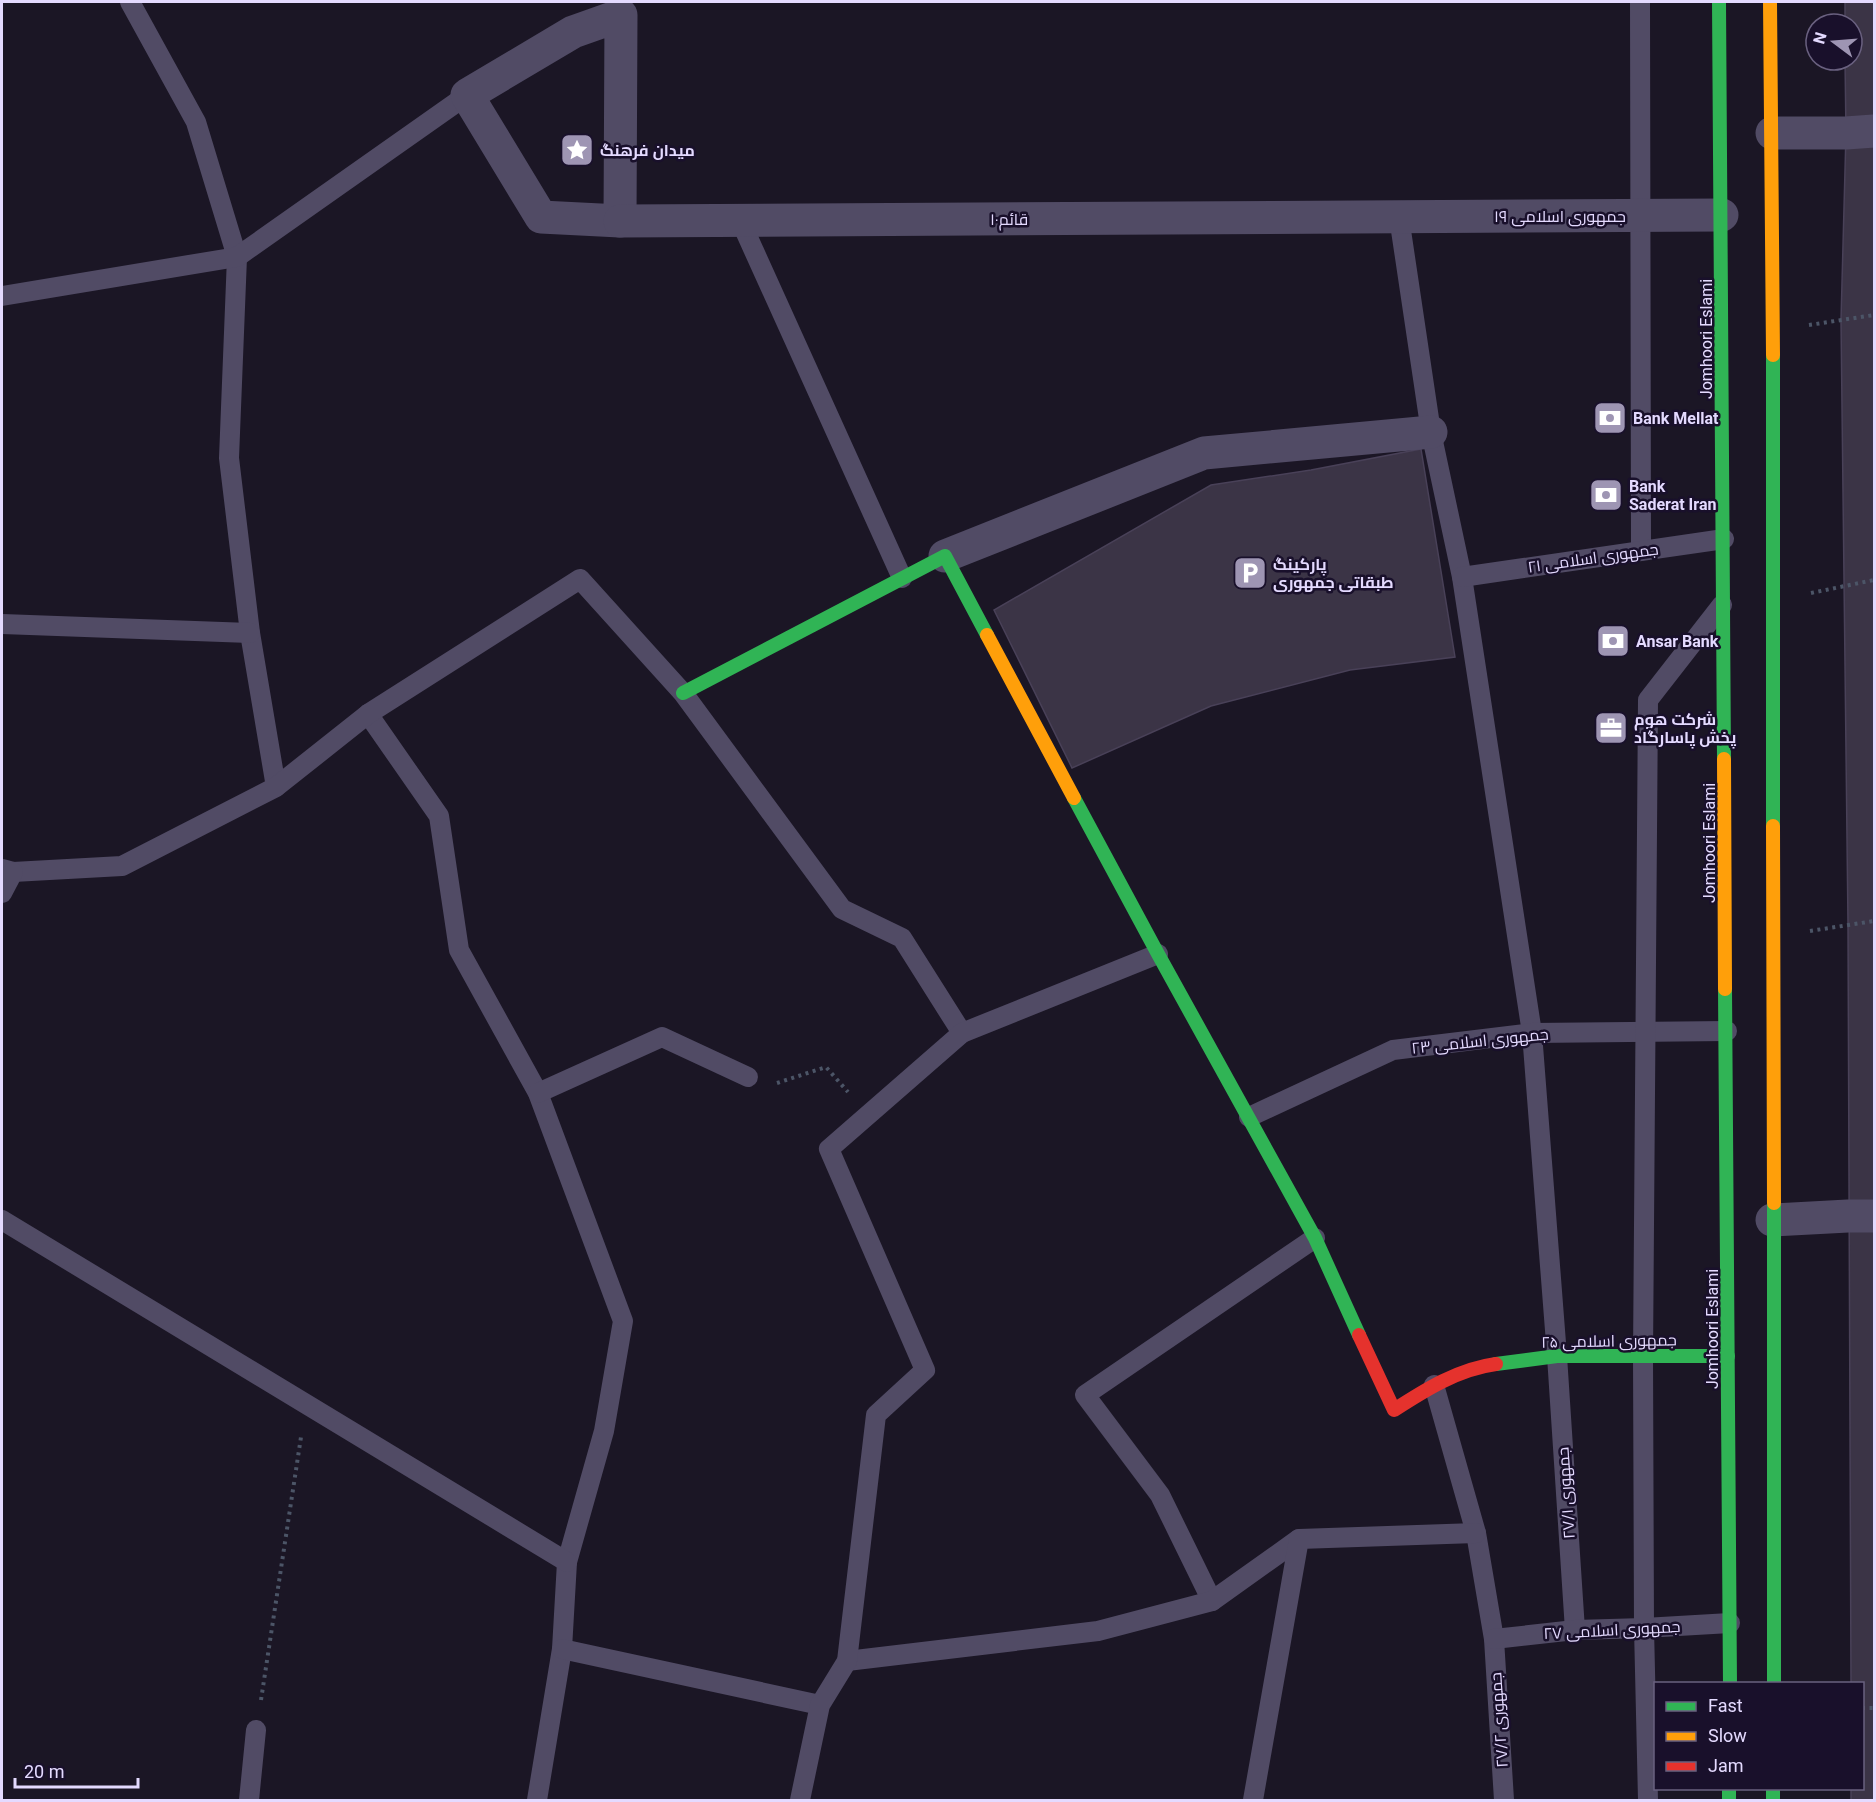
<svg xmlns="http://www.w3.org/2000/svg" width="1876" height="1802" viewBox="0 0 1876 1802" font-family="Roboto,Cairo,sans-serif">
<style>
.building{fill:#3b3446;stroke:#494158;stroke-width:1.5}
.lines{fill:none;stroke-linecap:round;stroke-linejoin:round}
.path{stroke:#4c5567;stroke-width:4;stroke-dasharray:3 4.5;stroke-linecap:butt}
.lane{stroke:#514b65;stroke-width:20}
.street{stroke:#514b65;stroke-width:33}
.fast{stroke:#30b455;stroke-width:14}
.slow{stroke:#ff9f0a;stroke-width:14}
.jam{stroke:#e5322d;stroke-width:14}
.labels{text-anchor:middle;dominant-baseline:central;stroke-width:5;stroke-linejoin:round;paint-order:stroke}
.poi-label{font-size:16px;font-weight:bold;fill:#e4daff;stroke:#19102b;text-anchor:start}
.street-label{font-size:16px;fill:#e4daff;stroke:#19102b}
</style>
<rect width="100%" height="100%" fill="#1b1625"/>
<g class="building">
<path d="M1845,2h29v1798h-23v-12h11v-104h-11l-3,-760 -7,-604 5,-187 -1,-73h7v-36h-7z"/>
<path d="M1421,449l34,208 -105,13 -139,36 -139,62 -78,-158 217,-125 100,-15z"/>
</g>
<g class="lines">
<g class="path">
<path d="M1809,325l65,-10"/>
<path d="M1811,593l63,-13"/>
<path d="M1810,931l64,-10"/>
<path d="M777,1083l49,-16 22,25"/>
<path d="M261,1700l40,-263"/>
<path d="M1862,1708h12"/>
</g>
<g class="lane">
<path d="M130,2l66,120 41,135 -8,201 21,175 26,154"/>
<path d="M1640,2l1,549"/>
<path d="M1399,217l32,215 31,145 70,456 25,323 18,274"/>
<path d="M740,220l162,358"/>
<path d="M2,296l235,-39 230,-162"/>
<path d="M1462,577l262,-38"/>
<path d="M2,624l248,9"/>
<path d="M368,714l71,102 20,134 79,143 85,228 -19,110 -37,131 -5,87 -25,151"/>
<path d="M2,869l11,3 109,-6 154,-79 92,-73 212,-135 103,114 159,216 60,29 60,95"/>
<path d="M2,893l11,-21"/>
<path d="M538,1093l124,-56 86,40"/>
<path d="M1249,1117l144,-67 139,-17 195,-2"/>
<path d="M2,1220l565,342"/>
<path d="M1434,1385l42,148 18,106 10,161"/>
<path d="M1212,1601l-52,-106 -75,-100 230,-157"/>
<path d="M1494,1639l81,-9 69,-2 86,-5"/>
<path d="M562,1649l258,56"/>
<path d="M847,1661l251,-30 114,-30 87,-62"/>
<path d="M249,1800l7,-70"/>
<path d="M800,1800l20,-95 27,-44 29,-246 49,-45 -96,-221 133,-116 196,-79"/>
<path d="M1253,1800l46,-261 177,-6"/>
<path d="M1648,1800l-4,-172 -1,-272 5,-656 74,-95"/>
</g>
<g class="street">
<path d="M621,15l-1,206 -79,-4 -74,-122 106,-63z"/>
<path d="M1772,133h74l28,-2"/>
<path d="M620,221l1102,-6"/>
<path d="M945,556l259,-103 227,-21"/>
<path d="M1772,1220l76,-4h26"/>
</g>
<g class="fast">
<path d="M1719,2l5,757"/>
<path d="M1773,355v471"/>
<path d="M683,693l262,-137 42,79"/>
<path d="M1074,798l84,156 157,284 44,97"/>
<path d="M1725,989l5,695"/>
<path d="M1774,1203v481"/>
<path d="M1496,1364l61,-8h171"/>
<path d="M1729,1788v12"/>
<path d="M1773,1788v12"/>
</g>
<g class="slow">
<path d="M1770,2l3,353"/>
<path d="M987,635l87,163"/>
<path d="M1724,759l1,230"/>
<path d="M1773,826l1,377"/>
</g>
<path class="jam" d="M1359,1335l35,75c31,-20 64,-41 102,-46"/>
</g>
<defs>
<symbol id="sight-square" viewBox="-11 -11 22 22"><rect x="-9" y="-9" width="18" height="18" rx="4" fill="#9e95b3" stroke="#19102b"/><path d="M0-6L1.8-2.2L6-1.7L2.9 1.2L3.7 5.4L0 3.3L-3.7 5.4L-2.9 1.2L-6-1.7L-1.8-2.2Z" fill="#fff"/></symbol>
<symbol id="bank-square" viewBox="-11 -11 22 22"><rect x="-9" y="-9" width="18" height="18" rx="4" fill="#9e95b3" stroke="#19102b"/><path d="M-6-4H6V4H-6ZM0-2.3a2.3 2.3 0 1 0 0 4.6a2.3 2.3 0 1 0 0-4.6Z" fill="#fff"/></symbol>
<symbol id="parking-square" viewBox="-11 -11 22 22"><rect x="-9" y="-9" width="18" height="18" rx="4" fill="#9e95b3" stroke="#19102b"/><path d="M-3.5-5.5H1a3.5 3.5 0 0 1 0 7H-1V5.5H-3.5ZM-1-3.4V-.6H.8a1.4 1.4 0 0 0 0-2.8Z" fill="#fff"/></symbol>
<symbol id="office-square" viewBox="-11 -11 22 22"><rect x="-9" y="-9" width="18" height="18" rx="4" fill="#9e95b3" stroke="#19102b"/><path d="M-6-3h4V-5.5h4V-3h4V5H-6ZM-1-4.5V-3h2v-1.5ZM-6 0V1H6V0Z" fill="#fff"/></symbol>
</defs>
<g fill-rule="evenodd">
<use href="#sight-square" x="558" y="131" width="38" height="38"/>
<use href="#bank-square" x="1591" y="399" width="38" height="38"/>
<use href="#bank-square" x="1587" y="476" width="38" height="38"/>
<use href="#parking-square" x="1231" y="554" width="38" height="38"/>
<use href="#bank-square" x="1594" y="622" width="38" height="38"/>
<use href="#office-square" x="1592" y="709" width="38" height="38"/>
</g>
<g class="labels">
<g class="poi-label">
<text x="600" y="150">میدان فرهنگ</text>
<text x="1633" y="418">Bank Mellat</text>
<text x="1629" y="486">Bank<tspan x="1629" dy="18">Saderat Iran</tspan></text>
<text x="1273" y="564">پارکینگ<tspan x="1273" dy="18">طبقاتی جمهوری</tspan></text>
<text x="1636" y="641">Ansar Bank</text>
<text x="1634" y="719">شرکت هوم<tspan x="1634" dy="18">پخش پاسارگاد</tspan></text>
</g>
<g class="street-label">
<text x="1560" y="216">جمهوری اسلامی ۱۹</text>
<text x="1009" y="219">قائم۱۰</text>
<text transform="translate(1706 339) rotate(-90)">Jomhoori Eslami</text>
<text transform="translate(1593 558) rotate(-8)">جمهوری اسلامی ۲۱</text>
<text transform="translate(1709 843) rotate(-90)">Jomhoori Eslami</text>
<text transform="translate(1480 1041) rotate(-6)">جمهوری اسلامی ۲۳</text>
<text transform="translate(1712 1329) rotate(-90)">Jomhoori Eslami</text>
<text transform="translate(1609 1341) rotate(-1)">جمهوری اسلامی ۲۵</text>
<text transform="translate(1566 1493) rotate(-94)">جمهوری ۲۷/۱</text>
<text transform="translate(1612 1630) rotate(-3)">جمهوری اسلامی ۲۷</text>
<text transform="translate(1499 1720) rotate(-94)">جمهوری ۲۷/۲</text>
</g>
</g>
<rect width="1876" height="1802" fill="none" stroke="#e4daff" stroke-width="6"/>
<rect x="1654" y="1682" width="210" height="108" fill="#19102b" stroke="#6a6180" stroke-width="1.5"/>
<rect x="1666" y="1702" width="30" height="9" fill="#30b455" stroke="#6a6180" stroke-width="1.5"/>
<text x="1708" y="1712" font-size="18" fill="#e4daff">Fast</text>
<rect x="1666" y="1732" width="30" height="9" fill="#ff9f0a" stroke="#6a6180" stroke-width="1.5"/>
<text x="1708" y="1742" font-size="18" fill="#e4daff">Slow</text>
<rect x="1666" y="1762" width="30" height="9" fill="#e5322d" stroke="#6a6180" stroke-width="1.5"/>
<text x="1708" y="1772" font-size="18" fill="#e4daff">Jam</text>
<g transform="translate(1834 42) rotate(286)"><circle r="28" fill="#19102b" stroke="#6a6180" stroke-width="1.5"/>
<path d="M0-4.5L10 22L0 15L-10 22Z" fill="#9e95b3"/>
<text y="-9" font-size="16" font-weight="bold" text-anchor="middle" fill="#e4daff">N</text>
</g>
<path d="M15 1778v9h123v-9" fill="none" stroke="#e4daff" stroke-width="3"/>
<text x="24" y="1778" font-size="18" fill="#e4daff" stroke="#19102b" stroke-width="4.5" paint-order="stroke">20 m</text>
</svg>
